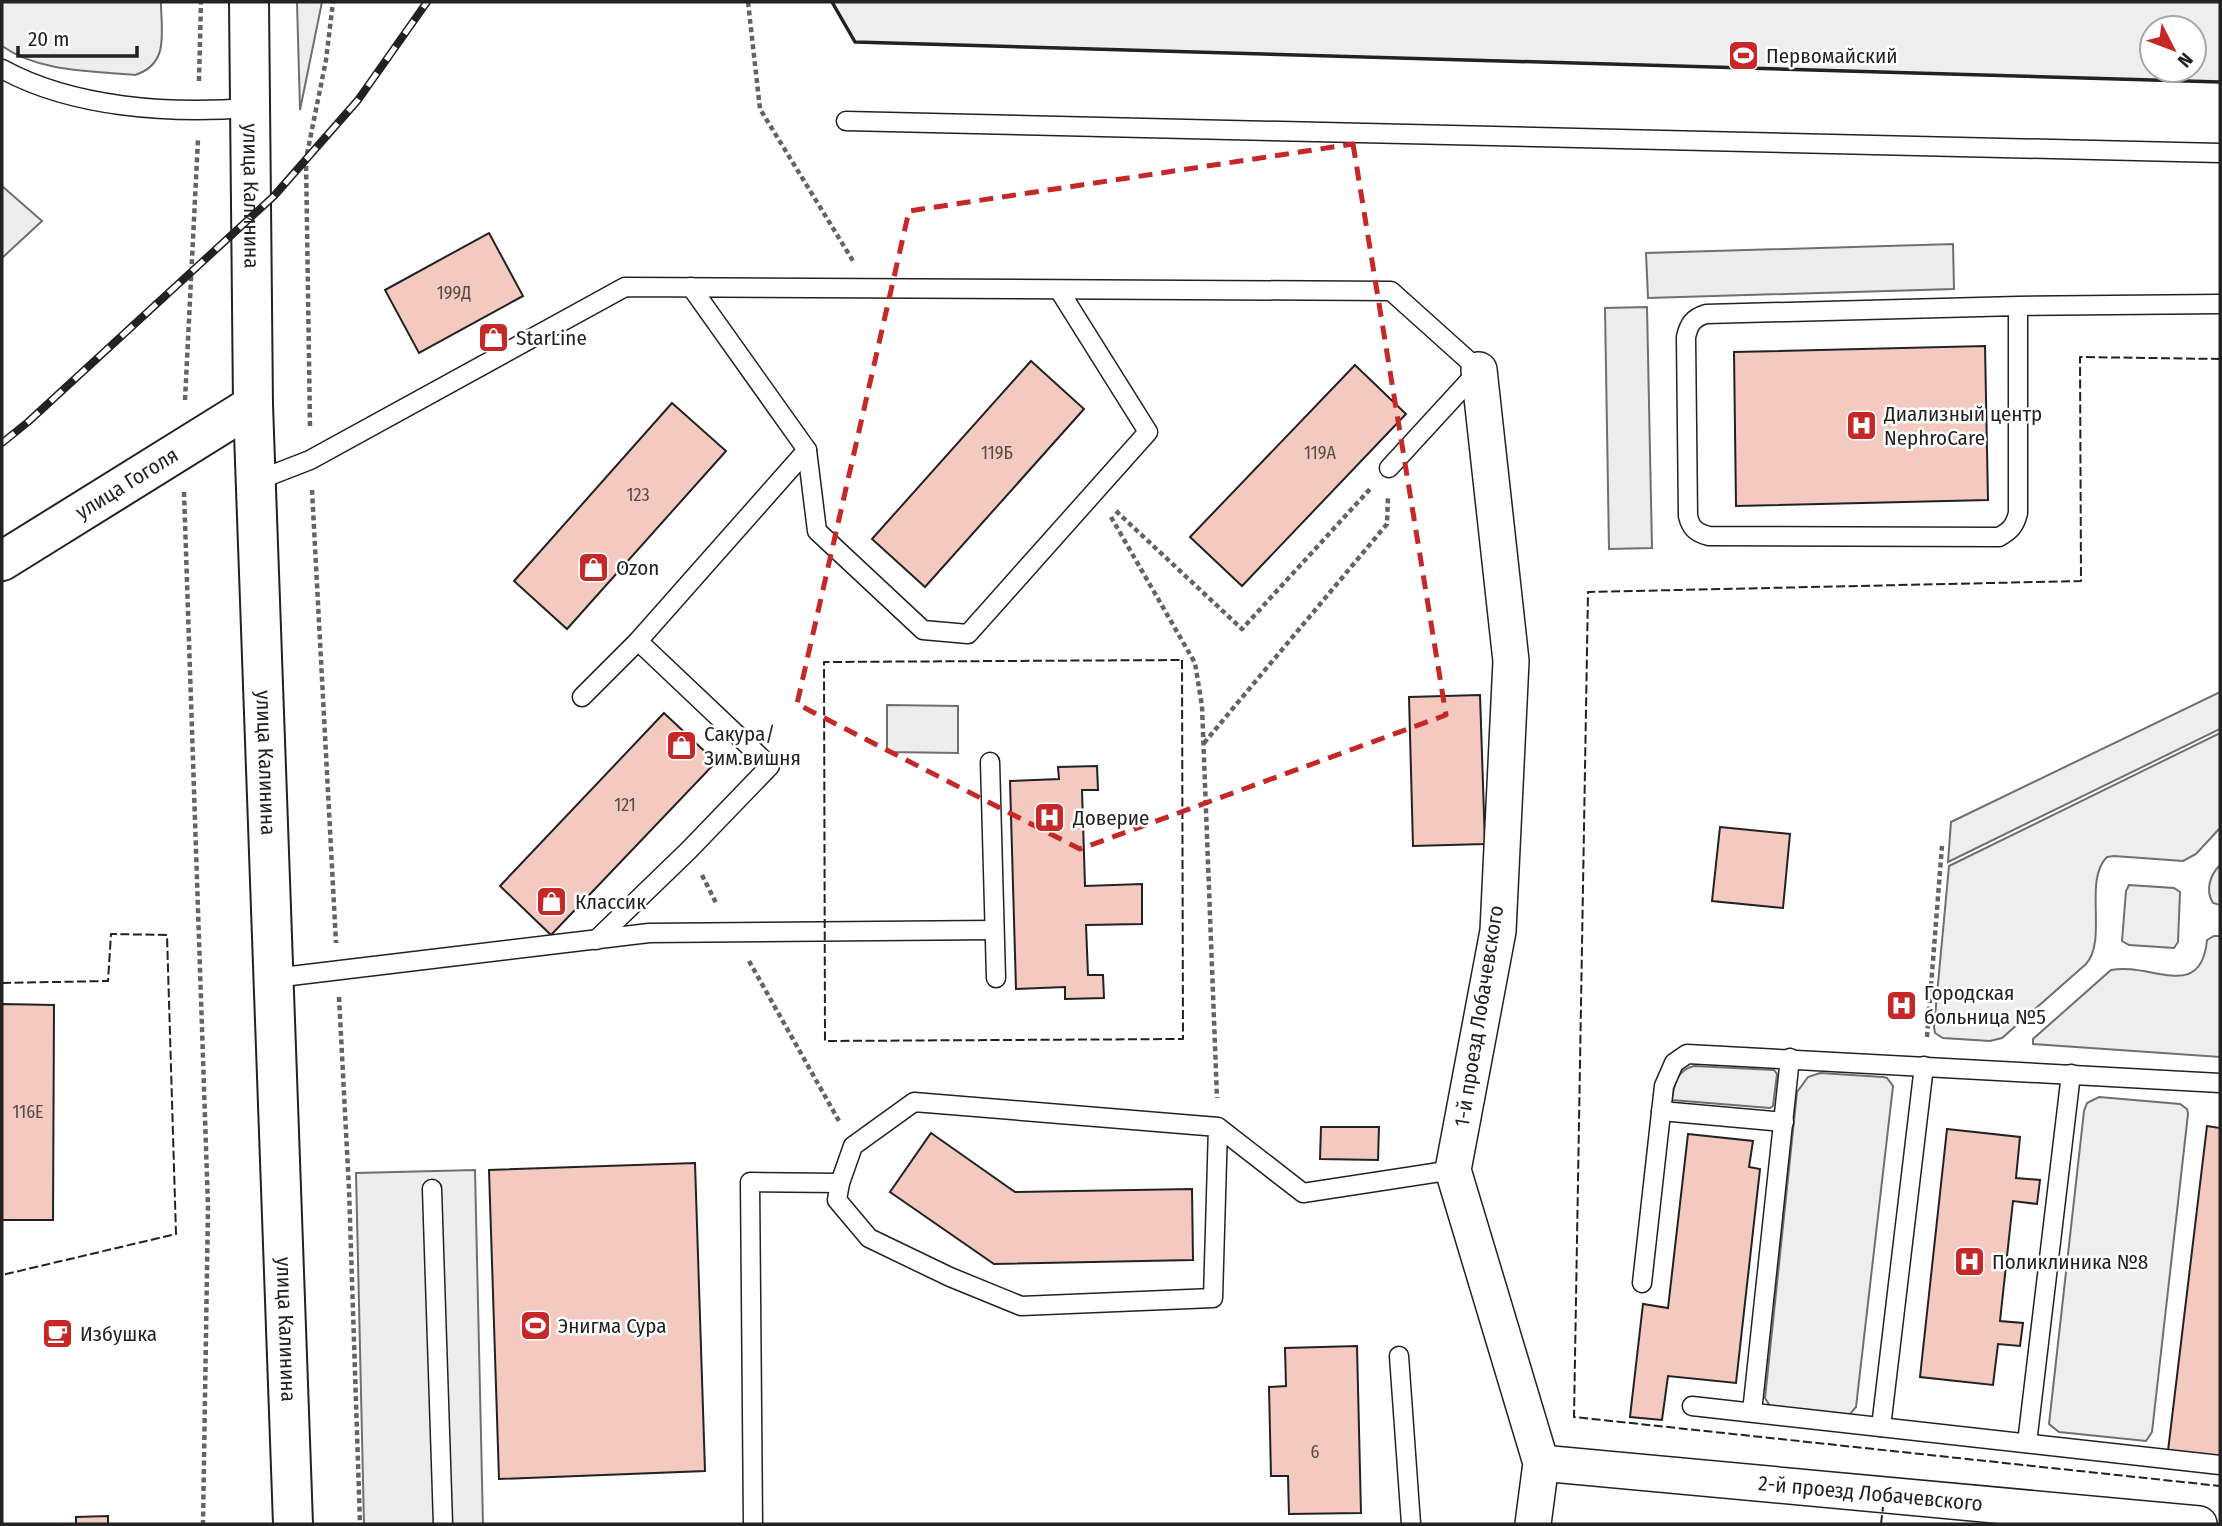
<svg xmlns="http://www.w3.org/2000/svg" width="2222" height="1526" viewBox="0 0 2222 1526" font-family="'Fira Sans Condensed',sans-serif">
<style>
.green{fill:#eee;stroke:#6f6f6f;stroke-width:2;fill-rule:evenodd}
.parking{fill:#ededed;stroke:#6f6f6f;stroke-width:2}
.building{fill:#f3c9c0;stroke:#222;stroke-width:2}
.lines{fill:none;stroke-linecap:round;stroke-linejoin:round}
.lane-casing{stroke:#222;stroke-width:21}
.street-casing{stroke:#222;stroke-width:38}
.secondary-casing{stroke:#222;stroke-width:42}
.primary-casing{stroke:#222;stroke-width:42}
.path{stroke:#646464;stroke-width:4.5;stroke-dasharray:5 3.5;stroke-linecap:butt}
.lane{stroke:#fff;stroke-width:18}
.street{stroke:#fff;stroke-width:35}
.secondary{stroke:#fff;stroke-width:38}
.primary{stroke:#fff;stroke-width:38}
.rail-casing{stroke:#222;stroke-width:8}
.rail{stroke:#fff;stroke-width:5;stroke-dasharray:16;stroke-linecap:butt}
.fence{stroke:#222;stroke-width:2;stroke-dasharray:9 3.5;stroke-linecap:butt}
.wall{stroke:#222;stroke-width:3.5}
.marked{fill:none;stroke:#c62828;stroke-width:5;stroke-dasharray:14 9;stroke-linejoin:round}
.labels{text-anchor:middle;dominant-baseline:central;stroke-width:5;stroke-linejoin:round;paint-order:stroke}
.number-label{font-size:18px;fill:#564c4a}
.poi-label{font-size:21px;fill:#222;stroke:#fff;text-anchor:start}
.street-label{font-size:21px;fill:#222;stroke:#fff}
</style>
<rect width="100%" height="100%" fill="#fff"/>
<g class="green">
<path d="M2,2h159c0,30 9,62 -26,73 -44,-4 -96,-3 -133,-29z"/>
<path d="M297,2h25l-22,108z"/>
<path d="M832,2h1388v80l-1365,-40zM2152,28h42v42h-42z"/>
<path d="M2220,692v37l-272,133 3,-40z"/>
<path d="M2220,733v95l-24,26 -13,7 -69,-5 -7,1c-24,23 1,83 -21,107l-84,74 -12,3 -47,-3 -8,-5 -1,-6 15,-161z"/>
<path d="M2220,865v40l-7,-2c-8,-13 -3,-28 7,-38z"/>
<path d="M2129,885l45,3 6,4 -2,50 -4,6 -45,-3 -7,-4 4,-50z"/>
<path d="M2214,936h6v121l-187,-13v-5l78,-69c39,-8 90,33 96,-30z"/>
<path d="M1694,1066l80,4 3,4 -4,32 -3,2 -98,-8c2,-16 5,-30 22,-34z"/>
<path d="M1820,1073l63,4 4,1 6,8 -37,321 -6,7 -5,2 -70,-8 -5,-2 -5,-8 32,-306 11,-15z"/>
<path d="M2099,1097l81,7 7,5 1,5 -36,318 -6,9 -87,-9 -10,-8 35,-313 3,-8z"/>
</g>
<g class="parking">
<path d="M2,186l40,35 -40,37z"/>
<path d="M1953,244l1,45 -306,9 -2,-45z"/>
<path d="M1647,307l5,241 -43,1 -4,-241z"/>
<path d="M887,705l71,1v47l-71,-1z"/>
<path d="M475,1170l8,354h-119l-8,-351z"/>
</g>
<g class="building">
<path d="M489,233l34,63 -104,57 -34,-63z"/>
<path d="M1985,346l3,154 -252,6 -2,-154z"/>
<path d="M1031,361l53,48 -159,178 -53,-48z"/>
<path d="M1355,365l51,49 -164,172 -52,-49z"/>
<path d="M672,403l54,48 -159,178 -53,-48z"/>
<path d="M1480,695l5,149 -72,2 -4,-149z"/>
<path d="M664,713l52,49 -165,173 -51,-49z"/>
<path d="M1097,766l1,24h-16l3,96 57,-2v40l-56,1 2,50h15l1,23 -39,1v-12l-49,2 -6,-208 49,-2 -1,-12z"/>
<path d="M1720,827l70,7 -7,74 -71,-7z"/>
<path d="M2,1004l52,1 -1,215h-51z"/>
<path d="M2207,1126l13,2v330l-52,-7z"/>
<path d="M1321,1127h58l-1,33 -58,-1z"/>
<path d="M1947,1129l73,8 -4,41 24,2 -3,24 -24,-3 -13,120 23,2 -3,23 -22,-2 -5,41 -73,-8z"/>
<path d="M931,1133l84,59 177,-3 1,71 -199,4 -104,-72z"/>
<path d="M1688,1134l65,7 -4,26 11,2 -24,214 -68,-7 -6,44 -32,-3 13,-113 25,4z"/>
<path d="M695,1163l10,308 -206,8 -10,-309z"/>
<path d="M1357,1346l4,167 -72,1 -1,-38h-17l-2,-89 17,-1 -1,-38z"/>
<path d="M108,1516v8h-32v-7z"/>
</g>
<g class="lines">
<defs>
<g id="lane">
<path d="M2,69c71,39 168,45 247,39"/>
<path d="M846,121l1374,32"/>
<path d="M2018,306v207c-3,13 -8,18 -19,24l-290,-1c-12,-3 -18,-7 -21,-20l-2,-179c3,-13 7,-19 20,-23l312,-8 202,-2"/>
<path d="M807,450l10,81 106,99 45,4 180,-202 -89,-142"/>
<path d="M256,481l54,-21 315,-173 766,4 88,79 -90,98"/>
<path d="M582,697l56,-56 169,-191 -116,-163"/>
<path d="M990,762l6,216"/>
<path d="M596,940l93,-90 81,-84 -132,-125"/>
<path d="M274,978l375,-45 345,-3"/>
<path d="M1661,1111l123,11"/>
<path d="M1218,1127l-5,171 -192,8 -71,-29 -81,-39 -32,-38 3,-17 13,-37 61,-44 304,25 85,66 150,-23"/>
<path d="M432,1189l11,335"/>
<path d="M1642,1283l22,-197 10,-23 13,-9 533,29"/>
<path d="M1399,1356l12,168"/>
<path d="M1692,1406l528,59"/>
<path d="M1752,1412l38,-354"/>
<path d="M1881,1427l43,-361"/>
<path d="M2027,1443l44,-369"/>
<path d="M753,1524l-3,-342 90,1"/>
</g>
<g id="street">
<path d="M1479,370l32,291 -13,270 -45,239 88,293 -8,61"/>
<path id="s1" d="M1541,1463l658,61"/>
</g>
<g id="secondary">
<path id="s2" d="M2,561l251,-156"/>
</g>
<g id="primary">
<path id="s3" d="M249,2l4,403 40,1119"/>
</g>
</defs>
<use href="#lane" class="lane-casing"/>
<use href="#street" class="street-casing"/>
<use href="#secondary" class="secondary-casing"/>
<use href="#primary" class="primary-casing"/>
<g class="path">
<path d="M748,2l12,107 93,152"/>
<path d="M199,81l2,-79"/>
<path d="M185,400l13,-261"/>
<path d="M310,426l-4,-267 20,-99 7,-58"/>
<path d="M312,490l24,453"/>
<path d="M184,492l24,715 -5,317"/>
<path d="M1116,511l126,118 128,-140"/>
<path d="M1111,517l84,146 7,43 15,392"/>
<path d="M1204,743l183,-219 1,-27"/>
<path d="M702,875l15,30"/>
<path d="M749,961l90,160"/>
<path d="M339,997l10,192 11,335"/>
<path d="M1927,1037l15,-191"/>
</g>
<use href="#lane" class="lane"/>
<use href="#street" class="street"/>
<use href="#secondary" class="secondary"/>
<use href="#primary" class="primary"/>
<defs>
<path id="rail" d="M2,443l26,-21 246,-226 84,-96 69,-98"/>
</defs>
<use href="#rail" class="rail-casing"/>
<use href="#rail" class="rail"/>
<g class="fence">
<path d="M2220,359l-140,-2 1,224 -493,11 -14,825 646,69"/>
<path d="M1182,660l1,379 -358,2 -1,-379z"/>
<path d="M2,983l106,-2 3,-47 56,1 9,299 -174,41"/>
<path d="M1881,1524l2,-17"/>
</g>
<path class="wall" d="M832,2l23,40 1365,40"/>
</g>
<path class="marked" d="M1353,144l93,571 -366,134 -283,-145 112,-493z"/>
<defs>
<symbol id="stadium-square" viewBox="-11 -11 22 22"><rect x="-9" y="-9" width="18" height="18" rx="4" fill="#c62828" stroke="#fff"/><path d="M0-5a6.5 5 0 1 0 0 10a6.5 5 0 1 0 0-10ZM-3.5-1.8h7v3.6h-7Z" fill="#fff"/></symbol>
<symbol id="shop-square" viewBox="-11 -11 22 22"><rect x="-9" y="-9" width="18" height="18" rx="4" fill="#c62828" stroke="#fff"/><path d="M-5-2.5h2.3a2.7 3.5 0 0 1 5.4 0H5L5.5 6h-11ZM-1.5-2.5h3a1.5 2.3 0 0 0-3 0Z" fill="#fff"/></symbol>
<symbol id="hospital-square" viewBox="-11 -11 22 22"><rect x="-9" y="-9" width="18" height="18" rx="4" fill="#c62828" stroke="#fff"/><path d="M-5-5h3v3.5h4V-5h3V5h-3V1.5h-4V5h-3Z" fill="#fff"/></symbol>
<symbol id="cafe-square" viewBox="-11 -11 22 22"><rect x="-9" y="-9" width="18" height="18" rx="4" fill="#c62828" stroke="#fff"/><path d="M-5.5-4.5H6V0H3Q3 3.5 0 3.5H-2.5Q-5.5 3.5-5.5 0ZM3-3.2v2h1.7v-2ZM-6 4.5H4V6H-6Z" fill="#fff"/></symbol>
</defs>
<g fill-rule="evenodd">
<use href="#stadium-square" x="1726" y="38" width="35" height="35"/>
<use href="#shop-square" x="476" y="320" width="35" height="35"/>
<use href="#hospital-square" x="1844" y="408" width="35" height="35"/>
<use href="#shop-square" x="576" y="550" width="35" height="35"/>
<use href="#shop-square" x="664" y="728" width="35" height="35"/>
<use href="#hospital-square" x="1032" y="800" width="35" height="35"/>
<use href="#shop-square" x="534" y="884" width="35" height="35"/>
<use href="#hospital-square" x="1884" y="988" width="35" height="35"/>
<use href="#hospital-square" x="1952" y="1244" width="35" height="35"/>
<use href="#stadium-square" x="518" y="1308" width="35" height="35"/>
<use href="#cafe-square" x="40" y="1316" width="35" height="35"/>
</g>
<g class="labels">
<g class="number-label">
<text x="454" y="293">199Д</text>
<text x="997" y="453">119Б</text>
<text x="1320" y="453">119А</text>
<text x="638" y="495">123</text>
<text x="625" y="805">121</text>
<text x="28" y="1112">116Е</text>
<text x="1315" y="1452">6</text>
</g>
<g class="poi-label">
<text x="1766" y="56">Первомайский</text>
<text x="516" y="338">StarLine</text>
<text x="1884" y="414">Диализный центр<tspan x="1884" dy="24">NephroCare</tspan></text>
<text x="616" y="568">Ozon</text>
<text x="704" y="734">Сакура/<tspan x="704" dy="24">Зим.вишня</tspan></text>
<text x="1073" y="818">Доверие</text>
<text x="575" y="902">Классик</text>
<text x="1924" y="993">Городская<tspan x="1924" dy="24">больница №5</tspan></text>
<text x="1992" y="1262">Поликлиника №8</text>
<text x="558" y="1326">Энигма Сура</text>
<text x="80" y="1334">Избушка</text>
</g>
<g class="street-label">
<text stroke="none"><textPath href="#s3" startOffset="194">улица Калинина</textPath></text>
<text stroke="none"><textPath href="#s2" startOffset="147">улица Гоголя</textPath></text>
<text stroke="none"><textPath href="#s3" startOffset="761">улица Калинина</textPath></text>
<text transform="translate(1479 1016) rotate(-81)">1-й проезд Лобачевского</text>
<text stroke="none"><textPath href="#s3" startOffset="1328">улица Калинина</textPath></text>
<text stroke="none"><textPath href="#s1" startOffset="331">2-й проезд Лобачевского</textPath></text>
</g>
</g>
<rect width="2222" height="1526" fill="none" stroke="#222222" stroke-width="7"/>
<g transform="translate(2173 49) rotate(132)"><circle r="33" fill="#ffffff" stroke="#a7a7a7" stroke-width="2"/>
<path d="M0-5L12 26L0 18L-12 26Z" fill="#c62828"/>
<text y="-10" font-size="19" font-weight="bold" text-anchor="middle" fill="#222222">N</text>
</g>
<path d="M18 46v10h119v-10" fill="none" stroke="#222222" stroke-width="3.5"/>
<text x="28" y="46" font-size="21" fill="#222222" stroke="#ffffff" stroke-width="5" paint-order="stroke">20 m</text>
</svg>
